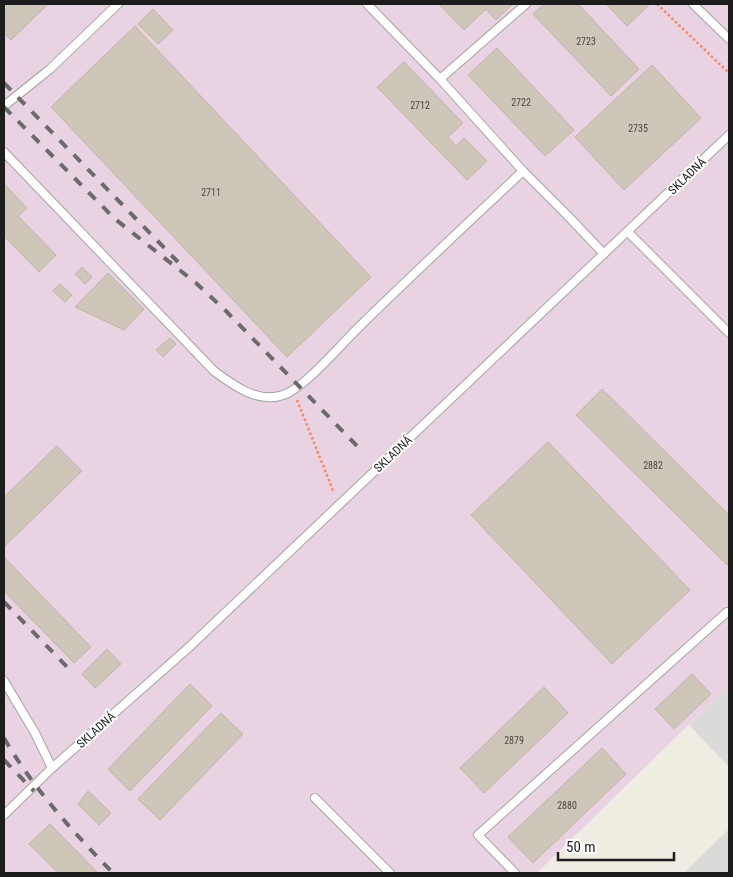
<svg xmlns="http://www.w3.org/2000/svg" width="733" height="877" viewBox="0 0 733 877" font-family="'Roboto Condensed',sans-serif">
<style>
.residential{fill:#dbdad9}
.industrial{fill:#e9d3e2}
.building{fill:#cfc6ba;stroke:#c2b4a3}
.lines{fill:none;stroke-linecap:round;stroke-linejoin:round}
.service-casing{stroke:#a4a4a4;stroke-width:10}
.path{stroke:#ff8562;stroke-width:2.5;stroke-dasharray:2.5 2.5;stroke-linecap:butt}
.service{stroke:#fff;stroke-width:8}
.rail{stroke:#6b6b6b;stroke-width:4;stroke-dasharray:10 10;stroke-linecap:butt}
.labels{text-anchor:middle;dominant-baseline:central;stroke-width:4;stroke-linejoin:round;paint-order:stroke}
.number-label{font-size:10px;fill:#4a4744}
.street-label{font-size:12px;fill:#1d1d1d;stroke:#fff}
</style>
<rect width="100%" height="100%" fill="#efece1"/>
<g class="residential">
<path d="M729,685v82l-40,-42z"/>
<path d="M729,829v44h-45z"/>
</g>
<path class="industrial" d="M4,4h725v681l-192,188h-533z"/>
<g class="building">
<path d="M4,4h44l-37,36 -7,-7z"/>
<path d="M439,4h74l-17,16 -10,-11 -22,21z"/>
<path d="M544,4h34l61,65 -28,27 -78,-82z"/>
<path d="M606,4h42l1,1 -22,21z"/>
<path d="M153,9l20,21 -15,14 -20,-20z"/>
<path d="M135,26l236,251 -84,80 -236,-250z"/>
<path d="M497,48l77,82 -29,26 -77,-81z"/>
<path d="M404,62l59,61 -15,14 8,9 8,-8 23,23 -20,19 -90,-93z"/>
<path d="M652,65l49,53 -77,72 -49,-53z"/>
<path d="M4,184l23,24 -9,8 38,39 -17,17 -35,-36z"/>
<path d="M82,267l10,10 -7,7 -10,-10z"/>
<path d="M108,273l36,36 -20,21 -49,-23z"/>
<path d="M60,284l12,11 -7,7 -12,-11z"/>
<path d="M170,338l6,6 -13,13 -7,-7z"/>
<path d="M602,389l127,126v47l-2,3 -151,-150z"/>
<path d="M548,442l142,148 -78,74 -141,-149z"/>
<path d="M57,446l25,25 -78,76v-50z"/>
<path d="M4,557l87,90 -17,16 -70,-72z"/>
<path d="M107,649l14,15 -26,24 -13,-14z"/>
<path d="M692,674l19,20 -37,35 -19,-20z"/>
<path d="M190,684l22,22 -82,85 -22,-22z"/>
<path d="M544,687l24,26 -84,80 -24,-25z"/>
<path d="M221,713l22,21 -83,86 -22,-21z"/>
<path d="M602,748l24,26 -93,89 -25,-26z"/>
<path d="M88,791l23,22 -12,12 -21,-21z"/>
<path d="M50,824l48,49h-40l-29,-29z"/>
</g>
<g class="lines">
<defs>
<g id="service">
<path d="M367,4l73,75 83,92 45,45 36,38"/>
<path d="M693,4l36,35"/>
<path d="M440,79l86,-75"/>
<path d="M4,106l46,-37 68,-65"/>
<path d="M4,152l210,219c19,14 44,33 69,24 21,-6 60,-53 78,-70 53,-52 108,-103 162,-154"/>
<path d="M628,232l101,101"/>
<path d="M4,681l31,52 17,35"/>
<path d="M315,798l75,75"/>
<path d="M4,815l48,-47 135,-119 542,-514"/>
<path d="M515,873l-37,-38 249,-223 2,1"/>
</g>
</defs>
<use href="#service" class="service-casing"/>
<g class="path">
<path d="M657,4l72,69"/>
<path d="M297,400l37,93"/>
</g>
<use href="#service" class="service"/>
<g class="rail">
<path d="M4,83l174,179"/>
<path d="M4,107l111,112 81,64 30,28 134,138"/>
<path d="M4,602l69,71"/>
<path d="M4,738c29,50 69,94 109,135"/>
<path d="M4,760l30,31"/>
</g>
</g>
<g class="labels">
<g class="number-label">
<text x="586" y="41">2723</text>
<text x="521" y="102">2722</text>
<text x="420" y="105">2712</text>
<text x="638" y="128">2735</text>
<text x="211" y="192">2711</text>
<text x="653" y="465">2882</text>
<text x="514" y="740">2879</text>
<text x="567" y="805">2880</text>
</g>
<g class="street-label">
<text transform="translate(687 176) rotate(-44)">SKLADNÁ</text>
<text transform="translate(393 454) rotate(-43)">SKLADNÁ</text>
<text transform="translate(96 730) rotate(-42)">SKLADNÁ</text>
</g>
</g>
<rect width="733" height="877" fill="none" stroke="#1d1d1d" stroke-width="10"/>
<path d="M558 852v8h116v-8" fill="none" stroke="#1d1d1d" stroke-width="2.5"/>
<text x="566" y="852" font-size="15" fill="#1d1d1d" stroke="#ffffff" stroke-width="4" paint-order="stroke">50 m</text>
</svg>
